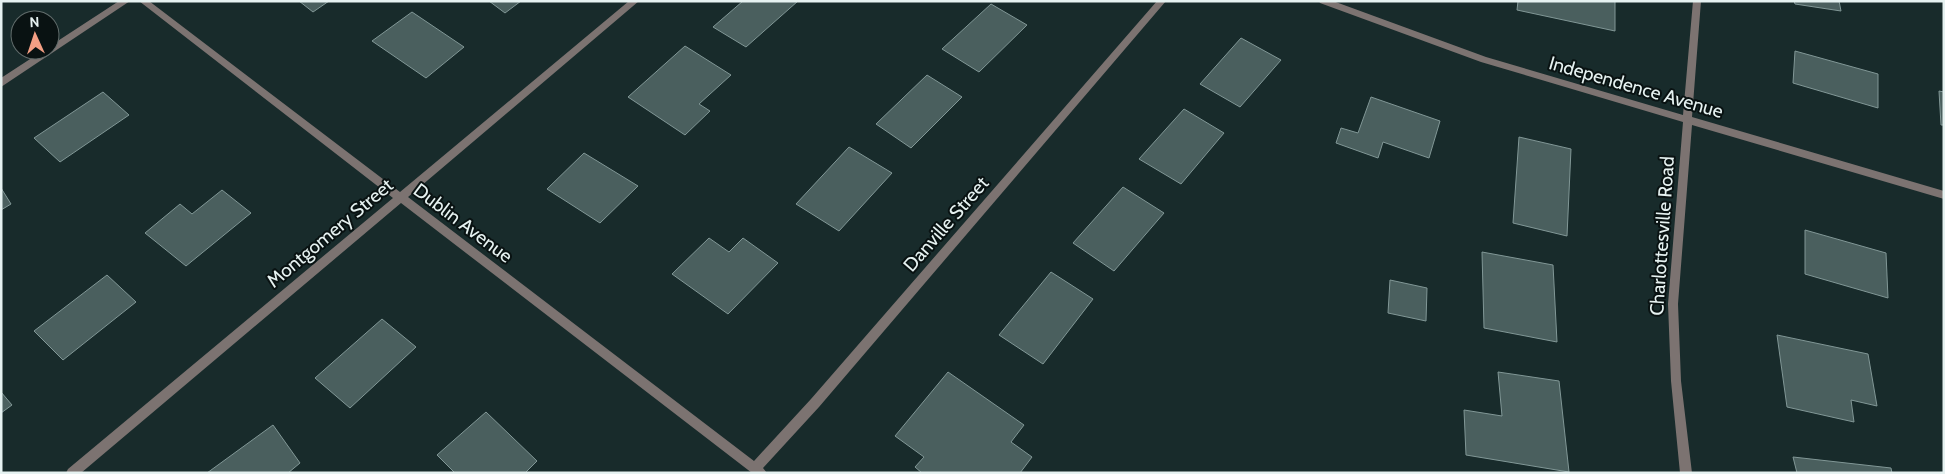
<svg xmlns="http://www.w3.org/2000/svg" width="1945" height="474" viewBox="0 0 1945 474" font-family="Cabin,sans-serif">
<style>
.building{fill:#4a5f5e;stroke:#819796}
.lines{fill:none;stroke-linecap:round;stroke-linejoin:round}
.minor{fill:#7c7371;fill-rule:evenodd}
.labels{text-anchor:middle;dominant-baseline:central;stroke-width:4;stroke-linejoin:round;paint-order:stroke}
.street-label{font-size:19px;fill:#e6f2f1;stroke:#091212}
</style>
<rect width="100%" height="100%" fill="#182b2b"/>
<g class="building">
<path d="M299,1h30l-16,11z"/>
<path d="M489,1h32l-16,12z"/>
<path d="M743,1h55l-52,46 -33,-20z"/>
<path d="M1518,1h97v30l-98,-21z"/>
<path d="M1794,1h45l2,10 -46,-7z"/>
<path d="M991,4l36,21 -48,47 -37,-23z"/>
<path d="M412,12l52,35 -38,31 -54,-37z"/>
<path d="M1241,38l40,22 -41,47 -40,-23z"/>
<path d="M685,46l46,29 -32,29 11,7 -25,24 -57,-38z"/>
<path d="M1795,51l83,23v34l-85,-25z"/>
<path d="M927,75l35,22 -51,51 -35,-24z"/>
<path d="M1939,91l5,1v33h-3z"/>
<path d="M103,92l26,23 -69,47 -26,-24z"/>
<path d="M1371,97l69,24 -11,37 -46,-16 -5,16 -42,-15 5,-15 17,5z"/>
<path d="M1184,109l40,24 -43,51 -42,-25z"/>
<path d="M1519,137l52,12 -4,87 -54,-13z"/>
<path d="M849,147l43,26 -53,58 -43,-27z"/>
<path d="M584,153l54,33 -38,37 -53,-34z"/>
<path d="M1123,187l41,26 -50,58 -41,-28z"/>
<path d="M1,188l10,16 -10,6z"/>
<path d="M222,190l29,23 -65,53 -41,-33 35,-29 12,10z"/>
<path d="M1805,230l81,23 2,45 -83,-24z"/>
<path d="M709,238l20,14 14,-14 35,25 -50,51 -56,-40z"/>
<path d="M1482,252l71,13 4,77 -73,-14z"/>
<path d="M1051,272l42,27 -50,65 -44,-29z"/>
<path d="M107,275l29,27 -73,58 -29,-29z"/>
<path d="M1390,280l37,8 -1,33 -38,-8z"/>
<path d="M382,319l34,28 -66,61 -35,-30z"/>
<path d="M1777,335l91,19 9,52 -26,-6 3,22 -67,-15z"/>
<path d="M948,372l76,53 -13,17 21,15 -12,16h-98l-7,-6 9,-10 -29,-21z"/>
<path d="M1498,372l61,9 10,91 -103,-17 -2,-45 38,6z"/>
<path d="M1,392l11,13 -11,8z"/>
<path d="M486,412l51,49 -12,12h-70l-18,-18z"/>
<path d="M273,425l27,38 -12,10h-81z"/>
<path d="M1793,457l98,11 1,5h-95z"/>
</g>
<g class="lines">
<g class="minor">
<path d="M119,1h11l-129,86v-9l43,-28h6v-4z"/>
<path d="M139,1h10l251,191 229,-191h10l-231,196 346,264 57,-62 346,-398h9l-347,406 -56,61 4,5h-15l-351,-270 -320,270h-15l2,-4 325,-271z"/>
<path d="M1319,1h14l153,56 197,58 10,-114h8l-9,116 252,74v8l-252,-74 -14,179 3,77 11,92h-12l-9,-92 -3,-77 15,-182 -202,-60 -161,-59z"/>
</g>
</g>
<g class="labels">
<g class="street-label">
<text transform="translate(1636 87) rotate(16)">Independence Avenue</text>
<text transform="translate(463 223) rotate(37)">Dublin Avenue</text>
<text transform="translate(946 224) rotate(-49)">Danville Street</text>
<text transform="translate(330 233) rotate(-40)">Montgomery Street</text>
<text transform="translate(1662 236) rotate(-86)">Charlottesville Road</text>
</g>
</g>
<rect width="1945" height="474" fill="none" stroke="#e6f2f1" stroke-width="5"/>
<g transform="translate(35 35) rotate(357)"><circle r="24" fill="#091212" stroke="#616c6b"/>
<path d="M0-4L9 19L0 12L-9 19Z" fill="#f39f84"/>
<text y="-8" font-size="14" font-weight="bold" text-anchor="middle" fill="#e6f2f1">N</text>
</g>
</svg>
